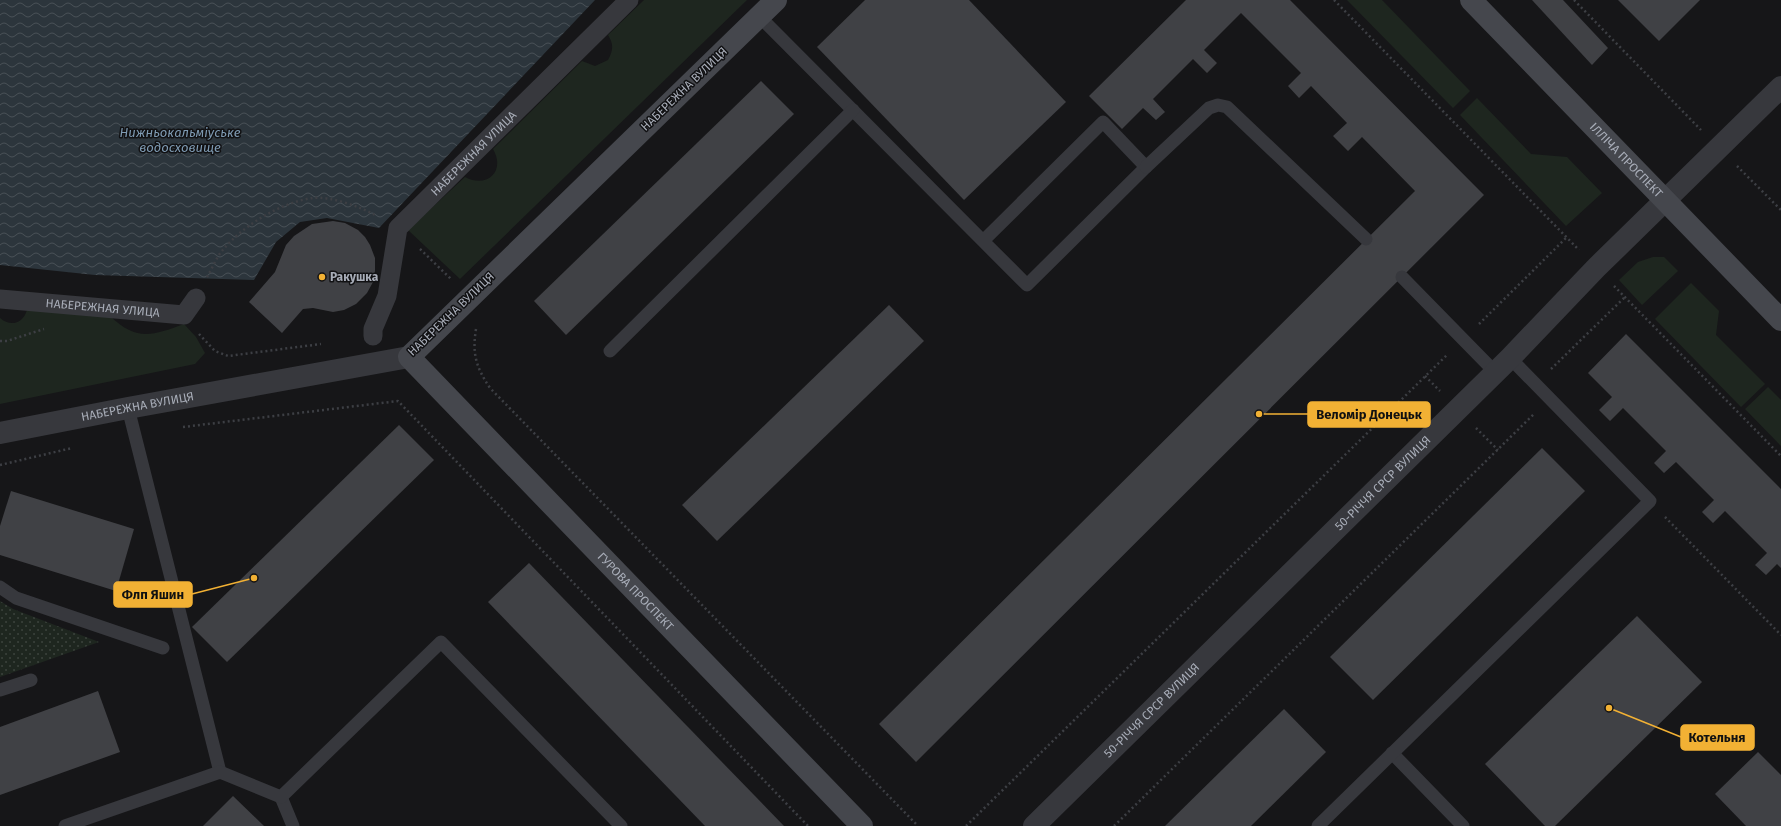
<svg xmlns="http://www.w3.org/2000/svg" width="1781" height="826" viewBox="0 0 1781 826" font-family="'Fira Sans',sans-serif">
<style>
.grass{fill:#1e261f}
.park{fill:url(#park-dots)}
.water{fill:url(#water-waves)}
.building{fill:#404145}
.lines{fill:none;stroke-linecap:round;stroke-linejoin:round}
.path{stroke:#3d3f44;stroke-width:2.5;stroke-dasharray:2 3;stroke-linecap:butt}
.service{stroke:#37383d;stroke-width:13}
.pedestrian{stroke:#37383d;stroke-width:19}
.tertiary{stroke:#37383d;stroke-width:22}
.secondary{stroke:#45474d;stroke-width:22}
.poi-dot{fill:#f2b134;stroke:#111113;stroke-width:1.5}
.labels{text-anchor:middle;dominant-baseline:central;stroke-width:3;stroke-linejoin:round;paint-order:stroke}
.street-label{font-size:12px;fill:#a8adb8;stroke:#111113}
.poi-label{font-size:12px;font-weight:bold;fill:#a8adb8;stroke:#111113;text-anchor:start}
.water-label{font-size:13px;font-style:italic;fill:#7f9bb3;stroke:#111113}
.leader{fill:none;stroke:#f2b134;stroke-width:1.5}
.callout-dot{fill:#f2b134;stroke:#111113;stroke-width:1.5}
.callout{fill:#f2b134;stroke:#f2b134;stroke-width:1.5}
.callout-label{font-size:13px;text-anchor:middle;font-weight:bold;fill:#111}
</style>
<defs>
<pattern id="park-dots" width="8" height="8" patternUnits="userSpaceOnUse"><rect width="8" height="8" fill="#1e261f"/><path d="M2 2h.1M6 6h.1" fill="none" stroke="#3c433d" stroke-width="1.8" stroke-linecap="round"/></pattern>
<pattern id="water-waves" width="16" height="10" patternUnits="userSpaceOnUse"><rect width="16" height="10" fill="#2c353c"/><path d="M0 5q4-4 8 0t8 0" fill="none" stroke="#485056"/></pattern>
</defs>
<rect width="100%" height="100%" fill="#161618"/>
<g class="grass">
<path d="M644,0h103l-287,279 -52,-49 57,-53c22,12 41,-6 28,-28l89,-88 13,5 13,-6c5,-9 6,-16 0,-25z"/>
<path d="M1347,0h35l88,91 -17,17z"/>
<path d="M1477,98l54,56 36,3 35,36 -36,33 -106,-111z"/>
<path d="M1653,257h11l14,14 -36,34 -23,-25 19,-18z"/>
<path d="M1691,283l28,28 -3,24 49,49 -24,23 -86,-88z"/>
<path d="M27,310l83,6c26,25 42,20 74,8l12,13 9,16 -10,11 -195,40v-86c10,9 23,6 27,-8z"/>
<path d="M1768,387l13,13v46l-36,-37z"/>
</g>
<path class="park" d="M0,601l13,8 86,33 -99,35z"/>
<path class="water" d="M0,0h595l-216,228 -52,-10 -27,4 -24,20 -22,38 -159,-5 -95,-10z"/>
<g class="building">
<path d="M865,0h104l97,102 -102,98 -147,-153z"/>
<path d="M1186,0h104l194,195 -568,567 -37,-38 536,-533 -53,-54 -14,14 -15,-15 14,-13 -36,-37 -12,12 -11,-12 13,-13 -60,-60 -37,37 13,13 -10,10 -14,-14 -40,40 12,13 -9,8 -13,-12 -21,21 -33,-33z"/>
<path d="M1532,0h31l45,48 -16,17z"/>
<path d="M1618,0h82l-41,41z"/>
<path d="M761,81l33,33 -228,221 -32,-34z"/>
<path d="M333,221l12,2 13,7 7,7 5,8 5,13v13l-2,11 -6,11 -11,11 -12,6 -11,2 -20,-4 -10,1 -21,24 -33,-31 26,-30 11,-27 8,-9 18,-12z"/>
<path d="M889,305l35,36 -207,200 -35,-36z"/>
<path d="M1626,334l155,155v79l-4,-4 -11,11 -11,-10 12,-12 -42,-42 -12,12 -11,-11 12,-12 -38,-38 -12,11 -10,-10 12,-12 -43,-43 -13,13 -11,-11 13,-13 -24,-24z"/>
<path d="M399,425l35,35 -207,202 -35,-35z"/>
<path d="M1542,448l43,43 -212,209 -43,-43z"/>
<path d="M11,491l123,38 -18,62 -116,-36v-29z"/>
<path d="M529,563l255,263h-79l-217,-224z"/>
<path d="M1637,616l65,66 -147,144h-10l-60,-62z"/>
<path d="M98,691l22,61 -120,43v-68z"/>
<path d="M1284,709l42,43 -75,74h-86z"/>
<path d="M1758,752l23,23v51h-35l-31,-32z"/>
<path d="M233,796l31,30h-61z"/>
</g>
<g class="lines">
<g class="path">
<path d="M1334,0l245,250"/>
<path d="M1574,0l127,130"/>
<path d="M1737,166l44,44"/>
<path d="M420,249l31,30"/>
<path d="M207,277c5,-8 9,-19 15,-26 20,-25 59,-49 91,-53 18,-2 48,9 64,18"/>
<path d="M1614,286l167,170"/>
<path d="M1479,324l88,-87"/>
<path d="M476,329c-4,25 0,38 14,59l428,438"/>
<path d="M199,334l16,17 13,5 93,-12"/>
<path d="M0,341h7l37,-12"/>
<path d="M1551,369l74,-72"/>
<path d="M1425,376l15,15"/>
<path d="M183,427l215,-26 410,425"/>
<path d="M1476,428l22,22"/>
<path d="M0,465l72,-17"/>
<path d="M1665,517l116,118"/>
<path d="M966,826l482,-472"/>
<path d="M1114,826l421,-413"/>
</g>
<g class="service">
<path d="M759,16l224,225 120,-119 43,45 -119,118 -44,-44"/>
<path d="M1146,167l63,-59 9,-3 9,2 139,132"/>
<path d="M1402,277l93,95"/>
<path d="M610,351l243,-241"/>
<path d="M128,408l92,364"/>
<path d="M0,587l16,11 147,50"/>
<path d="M0,690l31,-10"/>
<path d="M1392,753l71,73"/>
<path d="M281,797l12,29"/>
<path d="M65,826l155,-54 61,25 160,-155 180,184"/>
<path d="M1318,826l332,-325 -140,-143"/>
</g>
<g class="pedestrian">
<path id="s1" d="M0,299l184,16 12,-17"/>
<path id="s2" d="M373,336v-7l14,-33 11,-68 231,-228"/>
</g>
<g class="tertiary">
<path id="s3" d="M0,433l128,-25 281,-51"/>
<path id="s4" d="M1034,826l476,-468 86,-90 185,-181"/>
</g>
<g class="secondary">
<path id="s5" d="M776,0l-367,357 453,469"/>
<path id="s6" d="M1471,0l310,320"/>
</g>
</g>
<circle class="poi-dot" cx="322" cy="277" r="4"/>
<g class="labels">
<g class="street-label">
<text transform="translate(684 89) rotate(-44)">НАБЕРЕЖНА ВУЛИЦЯ</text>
<text stroke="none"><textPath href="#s2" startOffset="218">НАБЕРЕЖНАЯ УЛИЦА</textPath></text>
<text stroke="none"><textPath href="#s6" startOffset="223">ІЛЛІЧА ПРОСПЕКТ</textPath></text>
<text stroke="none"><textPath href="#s1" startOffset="103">НАБЕРЕЖНАЯ УЛИЦА</textPath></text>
<text transform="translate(451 314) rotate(-44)">НАБЕРЕЖНА ВУЛИЦЯ</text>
<text stroke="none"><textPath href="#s3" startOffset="140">НАБЕРЕЖНА ВУЛИЦЯ</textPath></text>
<text stroke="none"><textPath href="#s4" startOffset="489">50-РІЧЧЯ СРСР ВУЛИЦЯ</textPath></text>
<text stroke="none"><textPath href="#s5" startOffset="838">ГУРОВА ПРОСПЕКТ</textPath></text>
<text stroke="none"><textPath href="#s4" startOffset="165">50-РІЧЧЯ СРСР ВУЛИЦЯ</textPath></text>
</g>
<g class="poi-label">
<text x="330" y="277">Ракушка</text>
</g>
<g class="water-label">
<text x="180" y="132">Нижньокальміуське<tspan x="180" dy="15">водосховище</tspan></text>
</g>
</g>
<path class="leader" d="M1259 414L1308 414M254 578L192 594M1609 708L1681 737"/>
<g class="callout-dot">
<circle cx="1259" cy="414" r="4"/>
<circle cx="254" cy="578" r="4"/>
<circle cx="1609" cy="708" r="4"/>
</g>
<g class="callout">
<rect x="1308" y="402" width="122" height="25" rx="4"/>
<rect x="114" y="582" width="78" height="25" rx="4"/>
<rect x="1681" y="725" width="73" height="25" rx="4"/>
</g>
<g class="callout-label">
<text x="1369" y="419">Веломір Донецьк</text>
<text x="153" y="599">Флп Яшин</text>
<text x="1717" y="742">Котельня</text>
</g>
</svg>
